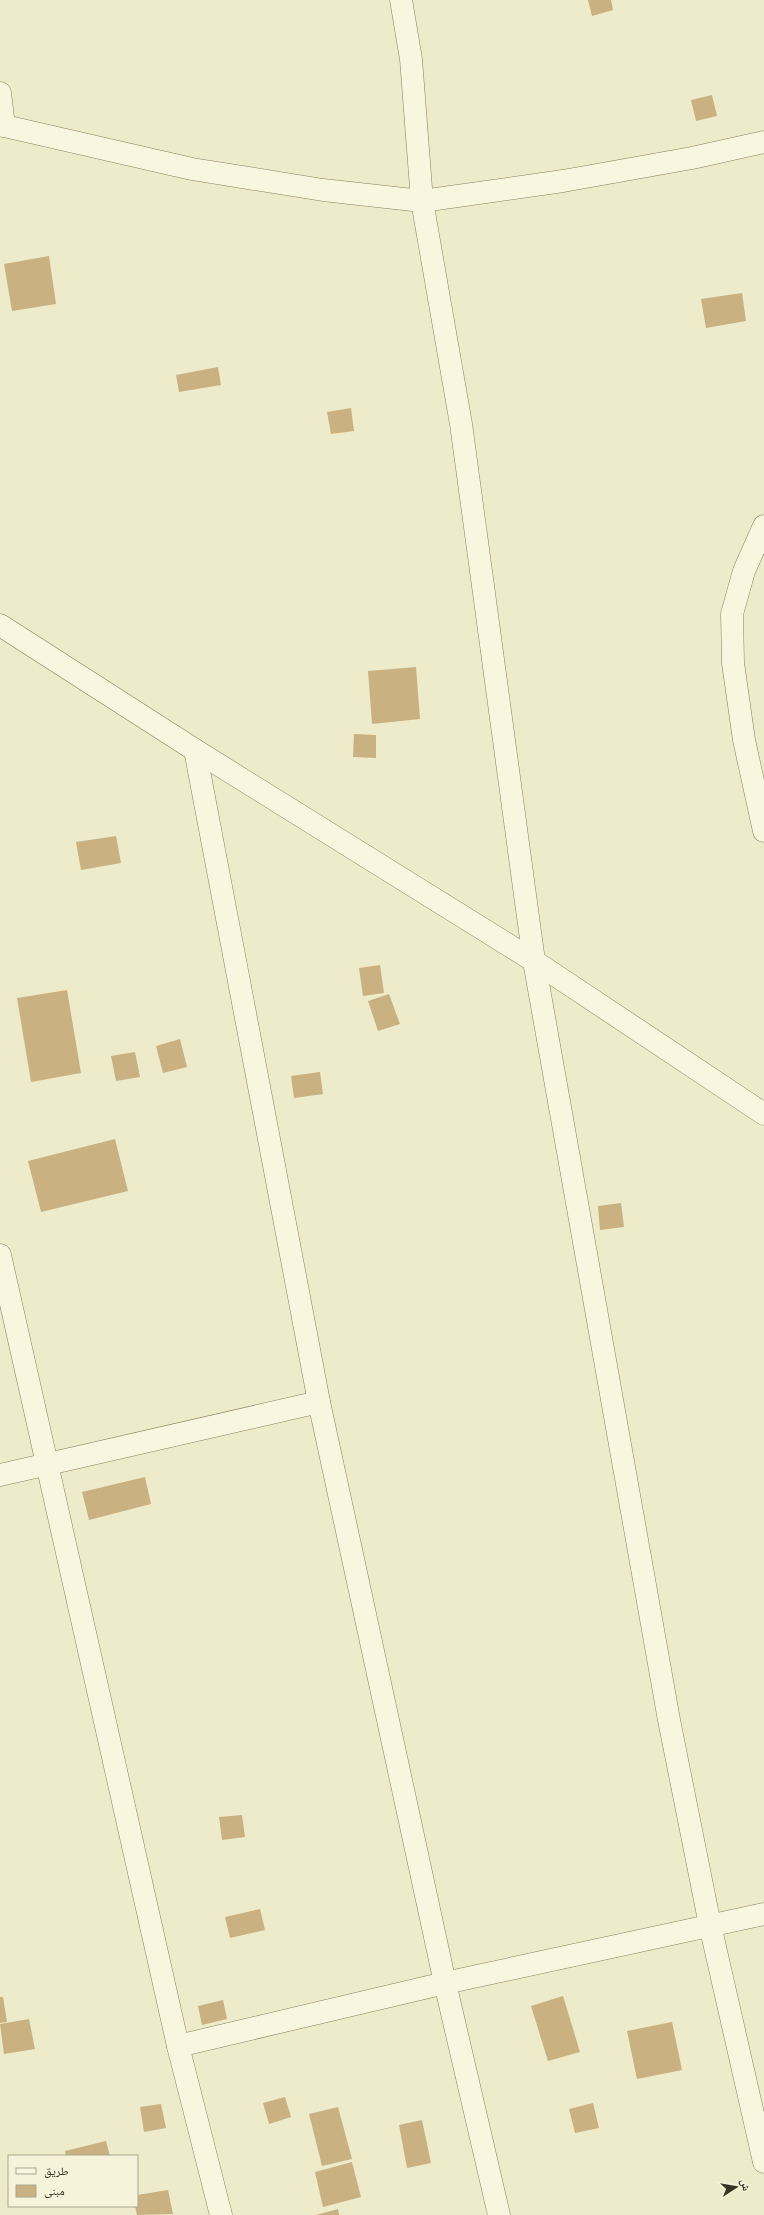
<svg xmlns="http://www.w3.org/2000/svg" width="764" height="2215" viewBox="0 0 764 2215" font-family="'Times New Roman','Noto Naskh Arabic',serif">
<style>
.building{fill:#c9b182}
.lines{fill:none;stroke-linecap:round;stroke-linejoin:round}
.minor-casing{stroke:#89805f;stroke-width:23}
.minor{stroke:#f8f6de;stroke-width:22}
</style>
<rect width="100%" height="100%" fill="#edebca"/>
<g class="building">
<path d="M588,0h23l2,10 -21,6z"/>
<path d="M712,95l5,21 -21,5 -5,-21z"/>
<path d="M49,256l7,48 -44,7 -8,-47z"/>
<path d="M742,293l4,28 -40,7 -5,-29z"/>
<path d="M218,367l3,18 -42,7 -3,-17z"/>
<path d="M351,408l3,23 -23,3 -4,-22z"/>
<path d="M416,667l4,52 -48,5 -4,-53z"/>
<path d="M354,734l22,1v23l-23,-1z"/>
<path d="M116,836l5,27 -40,7 -5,-28z"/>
<path d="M380,965l4,28 -21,3 -4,-28z"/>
<path d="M67,990l14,83 -50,9 -14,-84z"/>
<path d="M389,994l11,30 -22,7 -10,-30z"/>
<path d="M180,1039l7,28 -24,6 -7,-27z"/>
<path d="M135,1052l5,25 -24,4 -5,-25z"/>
<path d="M320,1072l3,22 -29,4 -3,-22z"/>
<path d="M115,1139l13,52 -87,21 -13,-51z"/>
<path d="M621,1203l3,24 -24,3 -2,-24z"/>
<path d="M145,1477l6,27 -62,16 -7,-28z"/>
<path d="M242,1815l3,22 -23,3 -3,-23z"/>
<path d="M260,1909l5,21 -35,8 -5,-21z"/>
<path d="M563,1996l17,56 -32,9 -17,-55z"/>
<path d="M0,1997h3l4,25 -7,1z"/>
<path d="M223,2000l4,19 -25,6 -4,-19z"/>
<path d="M29,2019l6,30 -31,5 -4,-30z"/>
<path d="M672,2022l10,48 -45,9 -10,-48z"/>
<path d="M285,2097l6,20 -22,7 -6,-21z"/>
<path d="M593,2103l6,25 -24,5 -6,-24z"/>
<path d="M161,2104l5,24 -22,4 -4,-25z"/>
<path d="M338,2107l14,52 -30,7 -13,-52z"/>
<path d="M422,2120l9,43 -24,5 -8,-43z"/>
<path d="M106,2141l4,15h-44l-1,-5z"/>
<path d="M352,2162l9,35 -38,10 -8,-35z"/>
<path d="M168,2190l5,24 -36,1 -2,-9h2v-11z"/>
<path d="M338,2209l1,6h-23z"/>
</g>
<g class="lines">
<defs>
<g id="minor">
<path d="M401,0l10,59 11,142 39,223 73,537 135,759 41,205 54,237"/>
<path d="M0,93l4,33"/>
<path d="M0,125l192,44 131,21 99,11 141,-20 129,-23 72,-16"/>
<path d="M764,526l-20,45 -12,43 1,49 11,77 20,91"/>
<path d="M0,625l195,125 339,211 230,153"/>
<path d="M195,750l124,652 126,581 54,232"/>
<path d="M0,1255l178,791 43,169"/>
<path d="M0,1475l319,-73"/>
<path d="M178,2046l267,-63 319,-69"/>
</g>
</defs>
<use href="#minor" class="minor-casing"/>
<use href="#minor" class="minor"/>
</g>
<rect x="8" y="2155" width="130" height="52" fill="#f5f3da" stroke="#aba790"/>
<rect x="16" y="2168" width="20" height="6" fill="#f8f6de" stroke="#aba790"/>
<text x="44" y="2175" font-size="12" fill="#3b3422">طريق</text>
<rect x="16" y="2185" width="20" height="12" fill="#c9b182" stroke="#aba790"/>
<text x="44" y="2195" font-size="12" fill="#3b3422">مبنى</text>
<g transform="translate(736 2187) rotate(78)" stroke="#f5f3da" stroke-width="3" paint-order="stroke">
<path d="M0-3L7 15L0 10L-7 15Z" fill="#3b3422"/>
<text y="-6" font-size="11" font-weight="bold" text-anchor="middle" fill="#3b3422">ش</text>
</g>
</svg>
